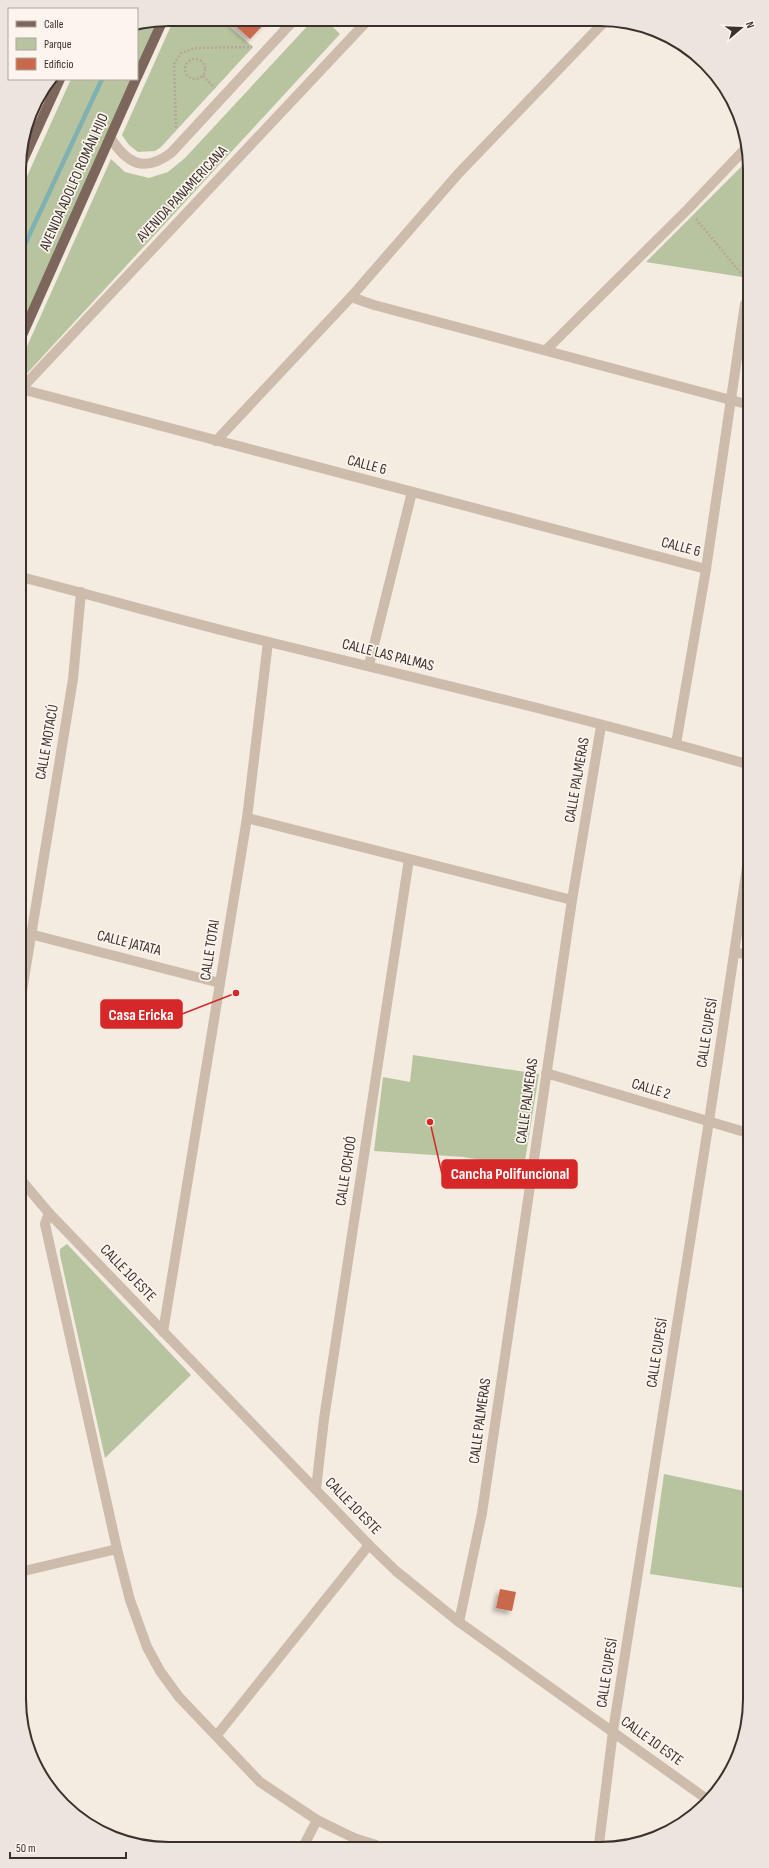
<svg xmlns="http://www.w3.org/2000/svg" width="769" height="1868" viewBox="0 0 769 1868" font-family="'Sofia Sans Condensed',sans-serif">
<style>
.green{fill:#b8c4a0}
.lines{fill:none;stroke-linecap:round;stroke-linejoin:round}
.stream{stroke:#7fb0b2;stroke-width:4.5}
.building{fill:#c8694b;filter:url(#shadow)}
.path{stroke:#b9a596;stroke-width:2.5;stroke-dasharray:2 2;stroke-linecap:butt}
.minor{stroke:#cdbbac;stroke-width:10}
.major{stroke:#7d675c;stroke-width:10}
.labels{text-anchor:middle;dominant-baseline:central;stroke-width:3.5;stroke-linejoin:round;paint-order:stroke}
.street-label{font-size:15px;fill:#3b302b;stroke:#fbf5ee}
.rim{fill:none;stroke:#3b302b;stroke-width:2}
.leader{fill:none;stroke:#d62828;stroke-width:1.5}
.callout-dot{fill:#d62828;stroke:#fbf5ee;stroke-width:1.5}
.callout{fill:#d62828;stroke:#d62828;stroke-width:1.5}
.callout-label{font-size:16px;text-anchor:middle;font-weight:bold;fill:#fff}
</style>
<defs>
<filter id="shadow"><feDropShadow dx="-3.5" dy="3.5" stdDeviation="2" flood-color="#0004"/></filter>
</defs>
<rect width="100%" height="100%" fill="#f4ebe1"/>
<g class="green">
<path d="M174,19h47l32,28 -92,100 -6,4 -17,1 -9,-7 -7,-10z"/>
<path d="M313,20h13l14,14 -320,347v-19l91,-203 14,13 24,6 19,-6 17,-14z"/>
<path d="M158,21l-21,48v-44z"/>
<path d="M71,79h62l-113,263 -1,-148z"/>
<path d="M745,163v93l-3,21 -96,-15z"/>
<path d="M413,1055l126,19 -15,93 -61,-10 -89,-6 9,-74 27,5z"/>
<path d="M67,1244l124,131 -86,83 -45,-203v-6z"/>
<path d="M664,1474l85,18v97l-99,-15z"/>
</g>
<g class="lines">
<path class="stream" d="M20,255l82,-176"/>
</g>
<g class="building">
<path d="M228,19l24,1h16l-18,19z"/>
<path d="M500,1589l16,3 -4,19 -16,-3z"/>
</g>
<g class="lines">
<g class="path">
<circle cx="195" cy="69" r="10"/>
<path d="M203,76l12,12"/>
<path d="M176,128l-2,-64 7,-11 14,-5 57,-1"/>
<path d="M696,219l49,59"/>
</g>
<g class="minor">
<path d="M45,89l9,3"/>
<path d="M110,137c17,27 34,36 61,16l123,-133"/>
<path d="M351,297l23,8 372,99"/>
<path d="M546,350l142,-141 57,-60"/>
<path d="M21,389l685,180"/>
<path d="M20,390l348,-370"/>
<path d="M216,441l135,-144 107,-123 146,-152"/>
<path d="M21,577c82,21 165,45 248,65 159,39 320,77 478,122"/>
<path d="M369,665l43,-173"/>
<path d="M676,744l30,-175 39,-265"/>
<path d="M247,818l325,82"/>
<path d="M30,934l190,49"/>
<path d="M735,952l12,3"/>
<path d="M22,991l51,-312 8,-87"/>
<path d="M546,1073l202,60"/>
<path d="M22,1181l27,32 320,332 27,26 63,51 249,178"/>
<path d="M49,1213l-4,11 72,325 13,51 17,47 13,24 19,26 81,85 57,38 37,18 22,7"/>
<path d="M163,1332l84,-514 21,-176"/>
<path d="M316,1489l8,-70 85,-560"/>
<path d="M24,1571l93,-22"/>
<path d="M459,1622l23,-109 90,-613 29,-174"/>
<path d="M217,1735l152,-190"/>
<path d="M599,1844l14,-113 96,-610 38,-254"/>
<path d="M304,1845l13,-25"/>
</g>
<g class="major">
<path d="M137,77l26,-57"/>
<path d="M19,169l41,-90"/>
<path d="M20,340l116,-261"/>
</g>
</g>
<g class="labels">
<g class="street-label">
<text transform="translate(74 182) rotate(-66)">AVENIDA ADOLFO ROMÁN HIJO</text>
<text transform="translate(182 194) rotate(-47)">AVENIDA PANAMERICANA</text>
<text transform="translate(367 465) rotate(15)">CALLE 6</text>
<text transform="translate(681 547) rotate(15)">CALLE 6</text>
<text transform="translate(388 655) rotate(14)">CALLE LAS PALMAS</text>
<text transform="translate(47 742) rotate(-80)">CALLE MOTACÚ</text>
<text transform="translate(577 780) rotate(-80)">CALLE PALMERAS</text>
<text transform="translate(129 943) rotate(14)">CALLE JATATA</text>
<text transform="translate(210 950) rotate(-81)">CALLE TOTAI</text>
<text transform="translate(707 1033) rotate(-81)">CALLE CUPESÍ</text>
<text transform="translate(651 1089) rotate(17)">CALLE 2</text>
<text transform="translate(527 1101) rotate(-82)">CALLE PALMERAS</text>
<text transform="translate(346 1171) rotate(-81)">CALLE OCHOÓ</text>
<text transform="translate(128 1273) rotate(46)">CALLE 10 ESTE</text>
<text transform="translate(657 1353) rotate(-81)">CALLE CUPESÍ</text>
<text transform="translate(480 1421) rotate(-82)">CALLE PALMERAS</text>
<text transform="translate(353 1506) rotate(46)">CALLE 10 ESTE</text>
<text transform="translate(607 1673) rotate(-81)">CALLE CUPESÍ</text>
<text transform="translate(652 1741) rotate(36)">CALLE 10 ESTE</text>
</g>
</g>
<path d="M0 0H769V1868H0ZM169 26H600A143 143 0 0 1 743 169V1699A143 143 0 0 1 600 1842H169A143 143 0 0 1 26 1699V169A143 143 0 0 1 169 26Z" fill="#ece5de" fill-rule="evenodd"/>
<path class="rim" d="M169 26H600A143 143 0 0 1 743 169V1699A143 143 0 0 1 600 1842H169A143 143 0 0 1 26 1699V169A143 143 0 0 1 169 26Z"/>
<path class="leader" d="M236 993L182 1014M430 1122L442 1174"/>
<g class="callout-dot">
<circle cx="236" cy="993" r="4"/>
<circle cx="430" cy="1122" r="4"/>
</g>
<g class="callout">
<rect x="101" y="1000" width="81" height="28" rx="4"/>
<rect x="442" y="1160" width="135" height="28" rx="4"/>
</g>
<g class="callout-label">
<text x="141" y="1020">Casa Ericka</text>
<text x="510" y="1179">Cancha Polifuncional</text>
</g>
<rect x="8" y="8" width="130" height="72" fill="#fbf5ee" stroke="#aea6a0"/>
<rect x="16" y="21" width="20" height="6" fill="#7d675c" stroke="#aea6a0"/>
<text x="44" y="28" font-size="12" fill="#3b302b">Calle</text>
<rect x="16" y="38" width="20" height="12" fill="#b8c4a0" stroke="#aea6a0"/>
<text x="44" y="48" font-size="12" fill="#3b302b">Parque</text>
<rect x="16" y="58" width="20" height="12" fill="#c8694b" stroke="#aea6a0"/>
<text x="44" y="68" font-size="12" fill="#3b302b">Edificio</text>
<g transform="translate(741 28) rotate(71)" stroke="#fbf5ee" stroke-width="3" paint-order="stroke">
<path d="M0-3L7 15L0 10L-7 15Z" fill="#3b302b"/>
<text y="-6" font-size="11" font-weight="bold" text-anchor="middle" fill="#3b302b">N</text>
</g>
<path d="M10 1852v6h116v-6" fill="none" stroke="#3b302b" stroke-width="2"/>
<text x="16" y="1852" font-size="12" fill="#3b302b" stroke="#fbf5ee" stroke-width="3" paint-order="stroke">50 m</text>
</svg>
